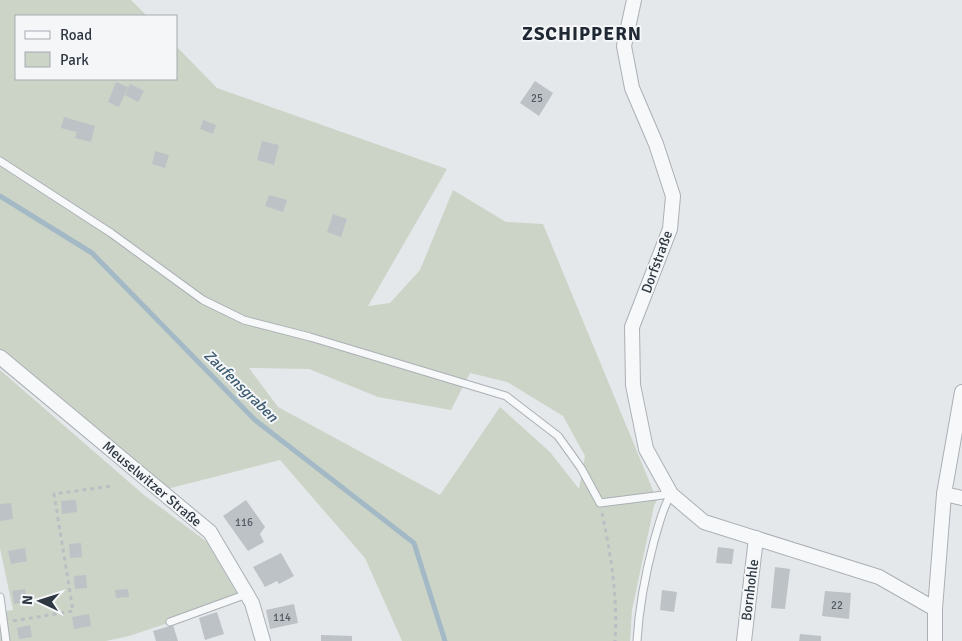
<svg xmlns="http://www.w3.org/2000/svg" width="962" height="641" viewBox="0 0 962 641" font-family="Signika,sans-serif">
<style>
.green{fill:#ccd4c7;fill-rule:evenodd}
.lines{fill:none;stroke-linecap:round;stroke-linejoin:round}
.stream{stroke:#a4b9c6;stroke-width:5}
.building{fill:#bdc2c7}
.service-casing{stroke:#aab0b5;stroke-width:9}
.minor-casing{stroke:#aab0b5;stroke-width:16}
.path{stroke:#bbbec3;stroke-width:3;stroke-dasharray:4 4;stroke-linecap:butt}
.service{stroke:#f7f8fa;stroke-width:7}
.minor{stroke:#f7f8fa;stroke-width:14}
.labels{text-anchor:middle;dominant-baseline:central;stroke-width:4;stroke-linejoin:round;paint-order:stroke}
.number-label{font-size:11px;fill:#525a63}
.street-label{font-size:14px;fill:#2e3842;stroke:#f4f6f8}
.water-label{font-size:15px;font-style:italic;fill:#3c5a71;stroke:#f4f6f8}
.district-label{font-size:19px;font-weight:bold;letter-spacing:1px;fill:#202933;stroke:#f4f6f8}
</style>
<rect width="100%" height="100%" fill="#e5e8eb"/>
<g class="green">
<path d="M0,0h131l16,16h-131v63h160v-33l41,42 230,81 -79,137 22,-3 30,-33 33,-80 53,32 37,2 114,276 -3,6 -22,104 -2,31h-228l-37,-83 -85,-98 -113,29 -51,-45 -114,-93 -2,1zM249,368l60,1 69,28 73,13 19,-37 37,9 56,34 22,40 -6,33 -29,-37 -50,-45 -60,88 -162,-88z"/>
<path d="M0,370l144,125 63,47 33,57 -111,37 -23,5h-106v-29l13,-2 -13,-62z"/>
</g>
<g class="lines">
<path class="stream" d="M0,196l92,57 163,167 159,123 31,98"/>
</g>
<g class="building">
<path d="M535,81l18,12 -14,23 -19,-13z"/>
<path d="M116,82l12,5 -9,20 -11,-5z"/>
<path d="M130,84l14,7 -6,11 -13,-7z"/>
<path d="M64,117l31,9 -4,16 -16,-4 2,-6 -16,-4z"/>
<path d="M203,120l13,5 -3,9 -13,-5z"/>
<path d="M262,141l17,4 -5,20 -17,-5z"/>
<path d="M155,151l14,4 -4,13 -13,-4z"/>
<path d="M269,195l18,5 -4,12 -18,-6z"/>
<path d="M333,214l14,5 -6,18 -14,-5z"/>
<path d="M76,500l1,12 -15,2 -1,-13z"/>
<path d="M246,500l19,27 -5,7 4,8 -16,9 -25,-35z"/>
<path d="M11,503l2,16 -13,2v-17z"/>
<path d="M81,543l1,14 -12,1 -1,-14z"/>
<path d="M718,547l16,2 -2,15 -16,-1z"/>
<path d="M25,548l2,13 -16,3 -3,-13z"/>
<path d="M281,553l13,23 -15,8 -2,-3 -12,6 -12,-20z"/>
<path d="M775,567l15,2 -5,40 -14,-1z"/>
<path d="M86,575l1,13 -12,1 -1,-13z"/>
<path d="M25,589l2,12 -13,3 -2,-13z"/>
<path d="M128,589l1,8 -13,1 -1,-8z"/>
<path d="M662,590l15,2 -3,20 -14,-2z"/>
<path d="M825,591l26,2 -2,26 -27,-3z"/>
<path d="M294,604l4,19 -28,6 -4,-19z"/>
<path d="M217,612l7,22 -19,6 -6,-22z"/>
<path d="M89,614l2,12 -17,3 -2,-12z"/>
<path d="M30,625l2,12 -13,2 -2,-11z"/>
<path d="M173,625l5,16h-22l-3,-10z"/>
<path d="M800,634l21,2v5h-22z"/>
<path d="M321,635l31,1v5h-31z"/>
</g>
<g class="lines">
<defs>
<g id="service">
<path d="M0,161l111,72 92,67 41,20 66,17 196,59 52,40 23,32 19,35 71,-9"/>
<path d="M0,597l6,44"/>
<path d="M170,622l77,-28"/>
<path d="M637,641c2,-34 8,-66 17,-100 5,-16 8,-32 17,-47"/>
</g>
<g id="minor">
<path d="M634,0l-10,46 8,42 24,56 17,52 -3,33 -38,98 1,58 13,64 25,45 33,28 175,55 56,32"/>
<path d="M0,357l210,175 42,71 11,38"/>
<path d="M944,494l18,4"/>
<path d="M744,641l12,-103"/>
<path d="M935,641v-32l9,-115 18,-102"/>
</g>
</defs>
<use href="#service" class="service-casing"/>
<use href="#minor" class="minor-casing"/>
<g class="path">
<path d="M602,513c9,42 16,85 13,128"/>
<path d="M13,621l60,-10 -19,-117 58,-8"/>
</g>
<use href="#service" class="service"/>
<use href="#minor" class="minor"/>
</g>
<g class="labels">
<g class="number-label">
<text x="537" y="98">25</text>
<text x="244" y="522">116</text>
<text x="837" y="605">22</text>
<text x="282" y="617">114</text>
</g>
<g class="street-label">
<text transform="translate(657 262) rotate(-70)">Dorfstraße</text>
<text transform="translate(152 484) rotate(40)">Meuselwitzer Straße</text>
<text transform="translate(750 590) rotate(-83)">Bornhohle</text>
</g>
<g class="water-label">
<text transform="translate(241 386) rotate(44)">Zaufensgraben</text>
</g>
<g class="district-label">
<text x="582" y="34">ZSCHIPPERN</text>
</g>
</g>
<rect x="15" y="15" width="162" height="65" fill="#f4f6f8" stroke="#a5aaaf"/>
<rect x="25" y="31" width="25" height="8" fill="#f7f8fa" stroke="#a5aaaf"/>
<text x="60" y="40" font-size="15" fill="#2e3842">Road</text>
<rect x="25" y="52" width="25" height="15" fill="#ccd4c7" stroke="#a5aaaf"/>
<text x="60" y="65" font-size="15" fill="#2e3842">Park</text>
<g transform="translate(40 601) rotate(274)" stroke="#f4f6f8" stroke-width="4" paint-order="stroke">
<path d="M0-4L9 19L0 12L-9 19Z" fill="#2e3842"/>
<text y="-8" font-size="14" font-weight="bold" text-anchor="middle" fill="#2e3842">N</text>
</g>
</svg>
